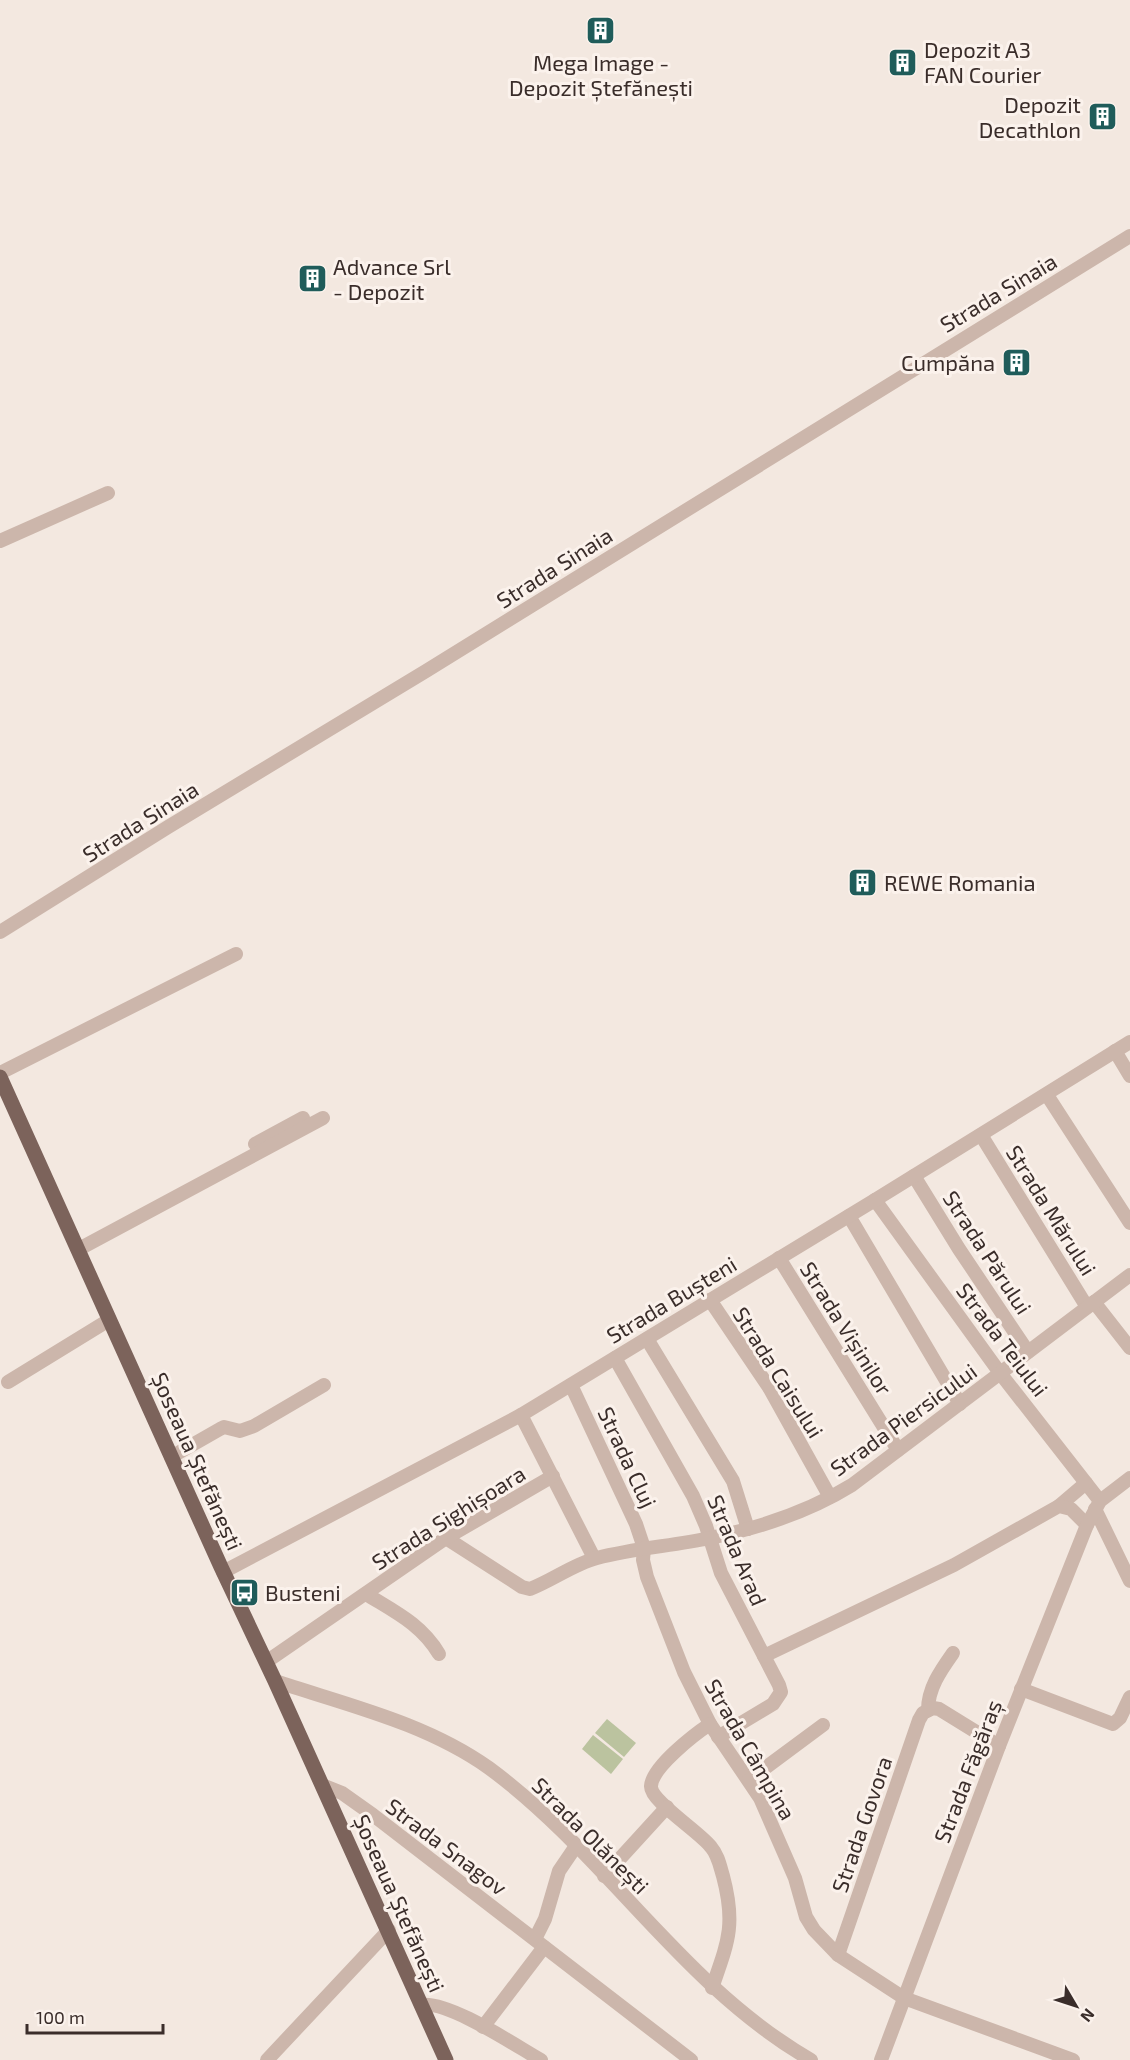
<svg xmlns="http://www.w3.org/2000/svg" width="1130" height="2060" viewBox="0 0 1130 2060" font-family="'Exo 2',sans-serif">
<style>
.park{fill:#bbc39f}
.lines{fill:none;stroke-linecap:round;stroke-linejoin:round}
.minor{stroke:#ccb6ab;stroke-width:14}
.major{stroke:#7c635b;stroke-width:15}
.labels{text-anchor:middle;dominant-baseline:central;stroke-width:6;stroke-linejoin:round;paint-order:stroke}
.poi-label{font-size:22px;fill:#3a2d2a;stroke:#fbf2ec;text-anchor:start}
.street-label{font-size:22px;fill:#3a2d2a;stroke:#fbf2ec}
</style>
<rect width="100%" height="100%" fill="#f3e8e0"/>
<g class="park">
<path d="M607,1719l29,24 -12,14 -29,-24z"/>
<path d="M593,1735l30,24 -12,15 -29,-25z"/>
</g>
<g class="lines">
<g class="minor">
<path d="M0,541l108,-48"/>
<path d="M0,932l168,-105 258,-156 704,-435"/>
<path d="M1115,1051l15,25"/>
<path d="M0,1073l236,-119"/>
<path d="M1047,1095l83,128"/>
<path d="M981,1135l106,172"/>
<path d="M255,1144l48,-26"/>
<path d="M914,1176l45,73 69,103"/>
<path d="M875,1200l125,173 100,128"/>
<path d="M849,1216l111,188"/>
<path d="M79,1249l244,-131"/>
<path d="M779,1258l119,192"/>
<path d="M710,1300l60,89 60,108"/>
<path d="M1094,1302l36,46"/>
<path d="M647,1339l86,142 15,48"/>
<path d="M615,1358l78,138 13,30 15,47 58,112 2,7 -8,12 -55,33"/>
<path d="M8,1382l101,-62"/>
<path d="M571,1385l65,139 8,24 -1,12 4,17 37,95 26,52 50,74 35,80 11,39 8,13 24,25 66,43 169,62"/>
<path d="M521,1415l73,143"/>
<path d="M171,1457l49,-28 4,-2 16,4 14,-5 70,-41"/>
<path d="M1059,1506l27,-23"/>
<path d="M1095,1509l35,72"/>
<path d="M446,1538l76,49 8,2c23,-9 44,-25 67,-31 37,-10 76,-12 113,-20 49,-10 100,-27 142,-53l278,-210"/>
<path d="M223,1572l298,-157 354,-215 255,-158"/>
<path d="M366,1594c29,18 55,30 73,60"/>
<path d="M764,1656l190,-91 105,-59 12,3 16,16"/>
<path d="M266,1662l180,-124 107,-62"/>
<path d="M275,1681c72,24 151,42 214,87 118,87 192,217 322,292"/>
<path d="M1021,1689l92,35 7,-6 10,-21"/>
<path d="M928,1710c0,-22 13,-40 25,-57"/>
<path d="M710,1724c-15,10 -58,43 -59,62 -1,15 49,46 60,61 7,8 9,19 12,29 13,49 5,66 -11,112"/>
<path d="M749,1780l74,-55"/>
<path d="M322,1785l20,8 31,22 318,245"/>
<path d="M604,1876l63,-69"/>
<path d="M535,1939l10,-20 14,-48 17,-25"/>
<path d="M838,1955l81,-235 4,-7 10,-5 6,1 60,37"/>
<path d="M421,2005c27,-5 95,41 120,55"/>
<path d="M483,2027l61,-80"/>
<path d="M267,2060l122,-130"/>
<path d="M881,2060l118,-314 88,-221 13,-24 30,-23"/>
</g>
<path class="major" d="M0,1077l221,490 54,114 171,379"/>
</g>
<defs>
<symbol id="building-square" viewBox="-11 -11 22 22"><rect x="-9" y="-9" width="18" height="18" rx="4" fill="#1f5c5a" stroke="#fbf2ec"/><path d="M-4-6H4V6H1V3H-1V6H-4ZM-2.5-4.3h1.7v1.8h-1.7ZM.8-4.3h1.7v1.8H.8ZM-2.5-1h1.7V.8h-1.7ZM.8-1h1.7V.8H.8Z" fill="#fff"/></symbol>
<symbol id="bus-square" viewBox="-11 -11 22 22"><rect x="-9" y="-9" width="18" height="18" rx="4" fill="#1f5c5a" stroke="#fbf2ec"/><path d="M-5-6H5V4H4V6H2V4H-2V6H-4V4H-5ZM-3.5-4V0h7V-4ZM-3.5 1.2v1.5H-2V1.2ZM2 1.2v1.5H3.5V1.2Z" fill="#fff"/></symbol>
</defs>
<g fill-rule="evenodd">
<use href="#building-square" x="584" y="14" width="33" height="33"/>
<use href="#building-square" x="886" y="46" width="33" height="33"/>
<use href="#building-square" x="1086" y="100" width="33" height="33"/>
<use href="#building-square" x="296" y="262" width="33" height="33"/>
<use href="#building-square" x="1000" y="346" width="33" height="33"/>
<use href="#building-square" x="846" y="866" width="33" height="33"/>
<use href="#bus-square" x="228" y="1576" width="33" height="33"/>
</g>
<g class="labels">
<g class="poi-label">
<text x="924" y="49">Depozit A3<tspan x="924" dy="25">FAN Courier</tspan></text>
<text x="601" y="62" text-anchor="middle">Mega Image -<tspan x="601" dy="25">Depozit Ștefănești</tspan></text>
<text x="1081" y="104" text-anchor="end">Depozit<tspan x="1081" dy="25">Decathlon</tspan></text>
<text x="333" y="266">Advance Srl<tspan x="333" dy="25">- Depozit</tspan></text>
<text x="995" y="362" text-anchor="end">Cumpăna</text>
<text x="884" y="882">REWE Romania</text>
<text x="265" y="1592">Busteni</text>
</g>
<g class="street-label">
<text transform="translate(998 292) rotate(-31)">Strada Sinaia</text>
<text transform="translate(554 567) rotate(-32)">Strada Sinaia</text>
<text transform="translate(140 821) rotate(-32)">Strada Sinaia</text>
<text transform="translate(1052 1210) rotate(58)">Strada Mărului</text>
<text transform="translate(988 1252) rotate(57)">Strada Părului</text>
<text transform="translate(671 1299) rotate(-31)">Strada Bușteni</text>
<text transform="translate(847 1328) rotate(58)">Strada Vișinilor</text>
<text transform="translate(1003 1339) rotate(53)">Strada Teiului</text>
<text transform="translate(779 1372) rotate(58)">Strada Caisului</text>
<text transform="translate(903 1419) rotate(-36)">Strada Piersicului</text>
<text transform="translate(628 1457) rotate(65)">Strada Cluj</text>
<text transform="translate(198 1461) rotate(66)">Șoseaua Ștefănești</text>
<text transform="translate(448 1517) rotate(-32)">Strada Sighișoara</text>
<text transform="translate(738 1550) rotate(67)">Strada Arad</text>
<text transform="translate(751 1749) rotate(60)">Strada Câmpina</text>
<text transform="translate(967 1771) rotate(-69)">Strada Făgăraș</text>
<text transform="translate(861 1824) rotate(-71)">Strada Govora</text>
<text transform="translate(591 1835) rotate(45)">Strada Olănești</text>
<text transform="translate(447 1846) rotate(37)">Strada Snagov</text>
<text transform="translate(400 1903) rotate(66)">Șoseaua Ștefănești</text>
</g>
</g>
<g transform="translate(1076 2006) rotate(129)" stroke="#fbf2ec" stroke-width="4.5" paint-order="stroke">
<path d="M0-4.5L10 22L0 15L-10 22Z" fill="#3a2d2a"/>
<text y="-9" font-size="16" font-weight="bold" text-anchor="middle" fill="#3a2d2a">N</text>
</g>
<path d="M27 2024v9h136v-9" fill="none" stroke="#3a2d2a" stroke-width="3"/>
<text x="36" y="2024" font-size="18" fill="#3a2d2a" stroke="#fbf2ec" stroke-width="4.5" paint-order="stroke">100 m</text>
</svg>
